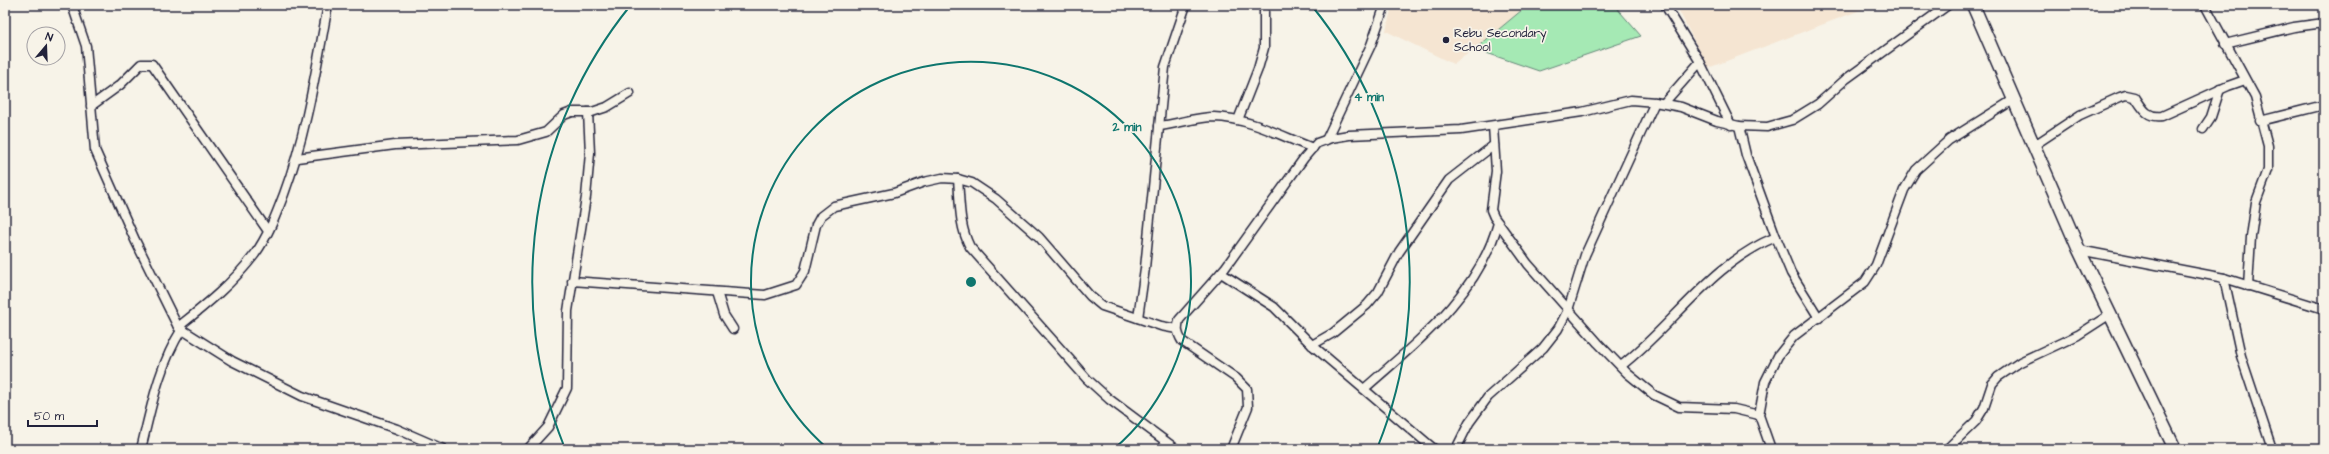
<svg xmlns="http://www.w3.org/2000/svg" width="2329" height="454" viewBox="0 0 2329 454" font-family="'Architects Daughter',sans-serif">
<style>
.built{fill:#f5e5d2}
.garden{fill:#a5e9b4;stroke:#648678}
.lines{fill:none;stroke-linecap:round;stroke-linejoin:round}
.minor-casing{stroke:#22223b;stroke-width:11}
.secondary-casing{stroke:#22223b;stroke-width:15}
.minor{stroke:#f7f3e8;stroke-width:8}
.secondary{stroke:#f7f3e8;stroke-width:12}
.ring{fill:none;stroke:#0f766e;stroke-width:2}
.poi-dot{fill:#22223b;stroke:#f7f3e8;stroke-width:1.5}
.labels{text-anchor:middle;dominant-baseline:central;stroke-width:3.5;stroke-linejoin:round;paint-order:stroke}
.poi-label{font-size:12px;fill:#22223b;stroke:#f7f3e8;text-anchor:start}
.centre{fill:#0f766e;stroke:#f7f3e8;stroke-width:2}
.ring-label{font-size:12px;text-anchor:middle;font-weight:bold;fill:#0f766e;stroke:#f7f3e8;stroke-width:3.5;stroke-linejoin:round;paint-order:stroke}
</style>
<rect width="100%" height="100%" fill="#f7f3e8"/>
<filter id="ink" filterUnits="userSpaceOnUse"><feTurbulence type="fractalNoise" baseFrequency=".025" numOctaves="2"/><feDisplacementMap in="SourceGraphic" scale="8" xChannelSelector="R" yChannelSelector="G"/><feConvolveMatrix kernelMatrix="1 2 1 2 8 2 1 2 1" color-interpolation-filters="sRGB"/></filter>
<g filter="url(#ink)">
<g class="built">
<path d="M1392,5h136l-53,44 -22,15 -67,-33z"/>
<path d="M1676,5h198l-166,63z"/>
</g>
<path class="garden" d="M1528,5h86l27,31 -102,35 -64,-22z"/>
<g class="lines">
<defs>
<g id="minor">
<path d="M72,5l14,41 9,104 40,90 43,87 54,34 70,35 95,33 46,20"/>
<path d="M1665,5l35,57 31,63"/>
<path d="M2205,5l50,92 13,49v24l-12,32 -5,35 -3,49"/>
<path d="M2225,44l69,-17 30,-4"/>
<path d="M1664,103l36,-41"/>
<path d="M91,106l29,-21 21,-21h11l116,167"/>
<path d="M1238,120l20,-51 6,-21v-43"/>
<path d="M2260,121l64,-16"/>
<path d="M1159,126c18,-2 37,-9 55,-9 35,1 67,19 99,31"/>
<path d="M1493,126l3,45 -5,39 3,7 34,47 70,79 29,30 27,22 25,12 55,2 25,6"/>
<path d="M1739,126l7,29 30,82 15,36 28,45"/>
<path d="M2203,129l8,-12 9,-28"/>
<path d="M1326,140l45,-95 14,-40"/>
<path d="M2033,146l47,-31 40,-18 6,-2 9,2c8,12 12,21 27,19l66,-30 17,-6"/>
<path d="M297,158l98,-13 123,-5 28,-8 18,-17 8,-3h20l15,-5 23,-14"/>
<path d="M958,179c2,24 1,47 12,68l117,132 22,20 67,50"/>
<path d="M2079,250l145,28 100,31"/>
<path d="M1221,273l53,34 38,38 122,104"/>
<path d="M2224,278l17,78 31,93"/>
<path d="M572,281l193,14 31,-10 9,-14 11,-46 5,-9 13,-10 60,-13 30,-11 18,-4 16,1 14,4 24,16 43,38 51,59 12,10 59,20 16,3"/>
<path d="M717,292l7,23 9,14"/>
<path d="M1138,318l7,-50 20,-201 21,-62"/>
<path d="M178,327c28,-22 55,-44 77,-73 13,-18 21,-39 29,-60 23,-62 32,-125 44,-189"/>
<path d="M1312,345l21,-12 34,-28 11,-13 21,-40 50,-72 45,-35"/>
<path d="M1621,366c53,-41 90,-103 155,-129"/>
<path d="M1364,389c53,-47 115,-95 134,-166"/>
<path d="M141,449c10,-41 18,-84 41,-120"/>
<path d="M528,449l20,-22 19,-39 1,-77 18,-114 4,-44 -2,-41"/>
<path d="M1231,449l17,-42 -1,-18 -11,-11 -54,-37c-5,-8 -5,-12 -3,-21l46,-52 79,-110 13,-15 14,-5 18,-3 112,-5 121,-18 49,-12 24,2 26,5 36,14 22,5 28,1 25,-7 26,-16 28,-25 102,-74"/>
<path d="M1456,449l13,-26 19,-26 55,-49 15,-19 10,-19 17,-55 70,-153"/>
<path d="M1771,449l-12,-34 6,-33 13,-26 16,-20 71,-54 11,-17 28,-75 12,-20 33,-30 64,-40"/>
<path d="M1947,449l29,-28 8,-13 8,-24 6,-7 22,-15 58,-27 31,-20"/>
</g>
<path id="secondary" d="M1973,5l106,245 96,199"/>
</defs>
<use href="#minor" class="minor-casing"/>
<use href="#secondary" class="secondary-casing"/>
<use href="#minor" class="minor"/>
<use href="#secondary" class="secondary"/>
</g>
</g>
<g class="ring">
<path d="M827 448A220 220 0 1 1 1115 448"/>
<path d="M564 446A439 439 0 0 1 630 6M1312 6A439 439 0 0 1 1378 446"/>
</g>
<circle class="poi-dot" cx="1446" cy="40" r="4"/>
<g class="labels">
<g class="poi-label">
<text x="1454" y="33">Rebu Secondary<tspan x="1454" dy="14">School</tspan></text>
</g>
</g>
<circle cx="971" cy="282" r="6" class="centre"/>
<g class="ring-label">
<text x="1369" y="101">4 min</text>
<text x="1127" y="131">2 min</text>
</g>
<rect width="2329" height="454" fill="none" stroke="#f7f3e8" stroke-width="20"/>
<rect x="10" y="10" width="2309" height="434" fill="none" stroke="#22223b" stroke-width="1.5" filter="url(#ink)"/>
<g transform="translate(46 46) rotate(19)"><circle r="19" fill="#f7f3e8" stroke="#a29fa3"/>
<path d="M0-3L7 15L0 10L-7 15Z" fill="#22223b"/>
<text y="-6" font-size="11" font-weight="bold" text-anchor="middle" fill="#22223b">N</text>
</g>
<path d="M28 420v6h69v-6" fill="none" stroke="#22223b" stroke-width="2"/>
<text x="34" y="420" font-size="12" fill="#22223b" stroke="#f7f3e8" stroke-width="3" paint-order="stroke">50 m</text>
</svg>
